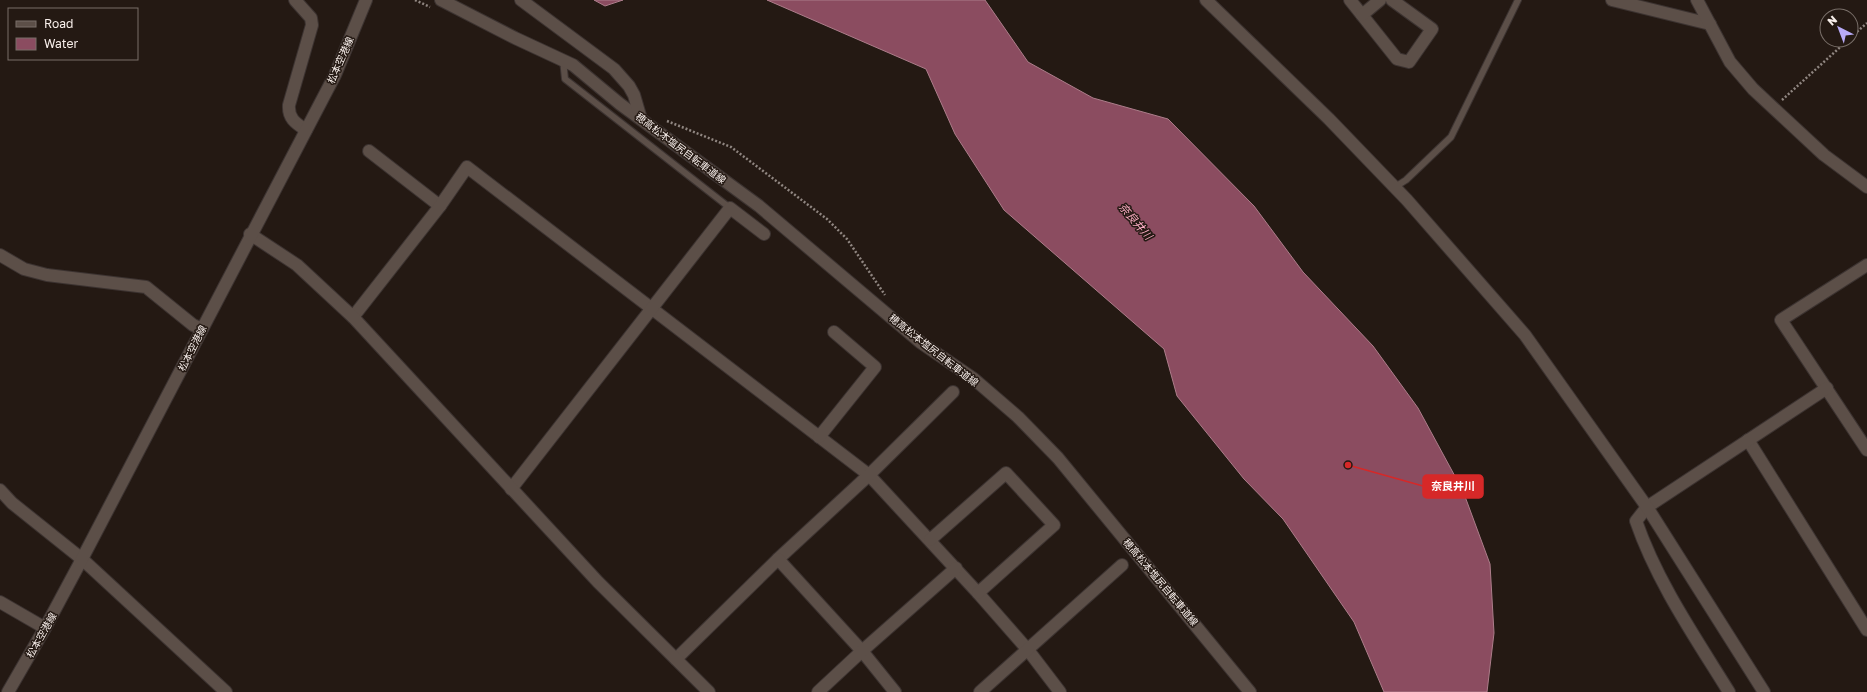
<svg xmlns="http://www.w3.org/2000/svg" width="1867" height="692" viewBox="0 0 1867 692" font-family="'Golos Text','Noto Sans JP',sans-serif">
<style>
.water{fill:#8b4c60;stroke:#ac7d8a}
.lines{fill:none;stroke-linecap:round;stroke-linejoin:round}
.lane-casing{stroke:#3c3331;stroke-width:8}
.street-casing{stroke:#3c3331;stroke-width:14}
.secondary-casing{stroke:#3c3331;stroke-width:14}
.path{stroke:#908681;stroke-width:2.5;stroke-dasharray:2 2;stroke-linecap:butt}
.lane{stroke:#5c4f48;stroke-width:6}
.street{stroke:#5c4f48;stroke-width:12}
.secondary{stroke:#5c4f48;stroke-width:12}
.labels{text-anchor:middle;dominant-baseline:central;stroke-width:3;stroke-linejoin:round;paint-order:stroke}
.street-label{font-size:10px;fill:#f8efeb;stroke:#241913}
.water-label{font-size:11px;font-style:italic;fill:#faacc3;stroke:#241913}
.leader{fill:none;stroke:#d62828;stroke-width:1.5}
.callout-dot{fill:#d62828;stroke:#241913;stroke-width:1.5}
.callout{fill:#d62828;stroke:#d62828;stroke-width:1.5}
.callout-label{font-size:11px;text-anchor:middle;font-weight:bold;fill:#fff}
</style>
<rect width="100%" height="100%" fill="#241913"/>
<g class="water">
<path d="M594,0h29l-18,6z"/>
<path d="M767,0h218l43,62 65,36 75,21 86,87 49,66 70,74 45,62 45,83 27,73 4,69 -7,59h-103l-30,-70 -71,-103 -39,-40 -67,-83 -13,-47 -160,-139 -49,-76 -29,-65z"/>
</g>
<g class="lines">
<defs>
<g id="lane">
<path d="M563,60l2,19 165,129"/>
<path d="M1395,187l11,-7 45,-43 67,-137"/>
</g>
<g id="street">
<path d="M295,0l16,18 1,7 -23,80c-1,13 6,18 17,25"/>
<path d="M441,0l74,38 58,27 47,39 139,102 161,136 54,37 44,38 40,41 192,234"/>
<path d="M521,0l93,69 15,17 5,9 7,24"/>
<path d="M1350,0l47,59 12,3 23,-33 -40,-29"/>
<path d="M1612,0l98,24"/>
<path d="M1697,0l33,62 23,27 71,66 43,32"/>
<path d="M1362,15l18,-15"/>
<path d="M369,151l71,55"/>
<path d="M0,255l24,14 23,6 99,12 47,38 9,4"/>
<path d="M1867,265l-86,55 86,130"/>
<path d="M353,317l87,-111 27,-39 402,308 109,118 50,57 32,42"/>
<path d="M819,437l56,-70 -41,-35"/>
<path d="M1748,440l119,190"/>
<path d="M511,489l219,-281 34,26"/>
<path d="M0,490l12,13 70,56 144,133"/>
<path d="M930,540l76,-67 48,52 -76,68"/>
<path d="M778,559l91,-84 84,-83"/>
<path d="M0,602l45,26"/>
<path d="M676,659l102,-100 84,92 33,41"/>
<path d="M818,692l44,-41 94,-83"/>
<path d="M980,692l142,-127"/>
<path d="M1729,692c-34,-55 -72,-110 -93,-171l11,-14 180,-119"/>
</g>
<g id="secondary">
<path d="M1206,0l123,119 78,81 118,135 122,172 117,185"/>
<path d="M250,234l47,31 56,52 245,265 111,110"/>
<path d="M8,692l37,-64 37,-69 253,-484 31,-75"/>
</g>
</defs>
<use href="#lane" class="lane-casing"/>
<use href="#street" class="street-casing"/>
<use href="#secondary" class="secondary-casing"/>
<g class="path">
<path d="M415,0l15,7"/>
<path d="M1851,37l16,-14"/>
<path d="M1782,100l66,-60"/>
<path d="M667,121l64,26 96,72 20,20 38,56"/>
</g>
<use href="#lane" class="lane"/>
<use href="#street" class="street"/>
<use href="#secondary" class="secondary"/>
</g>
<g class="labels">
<g class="street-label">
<text transform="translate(340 60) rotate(-66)">松本空港線</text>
<text transform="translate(681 148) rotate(37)">穂高松本塩尻自転車道線</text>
<text transform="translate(192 348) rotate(-63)">松本空港線</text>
<text transform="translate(934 350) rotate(38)">穂高松本塩尻自転車道線</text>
<text transform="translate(1161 582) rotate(50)">穂高松本塩尻自転車道線</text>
<text transform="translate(41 635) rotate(-60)">松本空港線</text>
</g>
<g class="water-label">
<text transform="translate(1136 221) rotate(49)">奈良井川</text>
</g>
</g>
<path class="leader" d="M1348 465L1423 486"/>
<circle class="callout-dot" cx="1348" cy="465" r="4"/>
<rect class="callout" x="1423" y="475" width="60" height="23" rx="4"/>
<g class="callout-label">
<text x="1453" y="490">奈良井川</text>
</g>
<rect x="8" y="8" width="130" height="52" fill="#241913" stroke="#796f69"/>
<rect x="16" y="21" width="20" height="6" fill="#5c4f48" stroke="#796f69"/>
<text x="44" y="28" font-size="12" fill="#f8efeb">Road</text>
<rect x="16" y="38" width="20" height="12" fill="#8b4c60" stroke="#796f69"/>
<text x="44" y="48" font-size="12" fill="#f8efeb">Water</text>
<g transform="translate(1839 28) rotate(318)"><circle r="19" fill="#241913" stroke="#796f69"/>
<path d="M0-3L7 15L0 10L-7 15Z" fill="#b8abf7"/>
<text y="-6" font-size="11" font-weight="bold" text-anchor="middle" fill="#f8efeb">N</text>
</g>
</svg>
